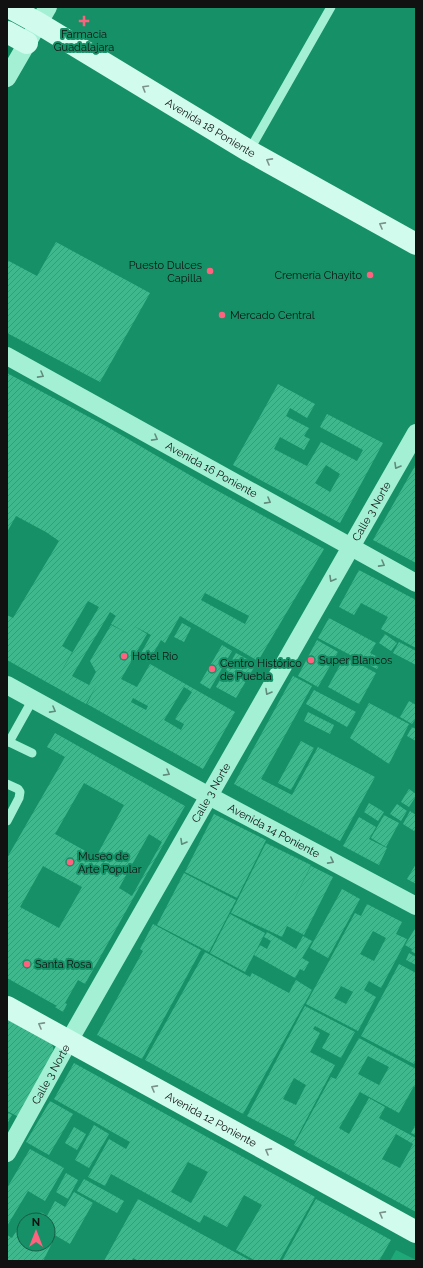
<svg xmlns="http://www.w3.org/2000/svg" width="423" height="1268" viewBox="0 0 423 1268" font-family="Raleway,sans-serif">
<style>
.park{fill:#1fa979}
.building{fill:url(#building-hatch);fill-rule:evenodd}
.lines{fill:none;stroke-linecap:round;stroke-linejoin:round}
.lane{stroke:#a3f0d5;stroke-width:9}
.street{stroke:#a3f0d5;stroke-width:18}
.secondary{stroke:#d1fbed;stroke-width:22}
.oneway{stroke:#7b928a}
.oneway2{stroke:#618c7d}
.poi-dot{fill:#ff627f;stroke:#169067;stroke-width:1.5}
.labels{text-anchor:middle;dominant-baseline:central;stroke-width:4;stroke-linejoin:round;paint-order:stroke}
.poi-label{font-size:11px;fill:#111;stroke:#169067;text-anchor:start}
.street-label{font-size:11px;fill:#111;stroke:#169067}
</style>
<defs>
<pattern id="building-hatch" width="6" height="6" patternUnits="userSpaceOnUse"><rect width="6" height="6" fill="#3fb88e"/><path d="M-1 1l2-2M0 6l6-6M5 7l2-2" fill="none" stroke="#369d79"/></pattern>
</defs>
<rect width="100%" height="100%" fill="#169067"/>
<path class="park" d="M396,1250l20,10v1h-26z"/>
<g class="building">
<path d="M56,242l94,51 -50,89 -93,-49v-73l30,16z"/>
<path d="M7,373l97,52 101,59 119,65 -66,112 -78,-45 -15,27 -4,-3 -13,22 -9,-5 12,-22 -17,-9 13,8 -26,45 16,8 13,-23 85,48 -32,57 -116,-65 10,-20 -11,20 -79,-44v-45l6,3 46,-77 -13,-9 -30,-16 -9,16zM205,593l44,23 -4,8 -44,-24zM88,601l11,6 -42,72 15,-27 -10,-6zM110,612l6,4 -5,8 16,9 -16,-8 -21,36 6,11 -7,13 -17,-9zM184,687l8,5 -17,27 9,5 -3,6 -17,-10zM133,698l15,8 -2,4 -15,-8z"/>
<path d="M278,384l37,20 -8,14 -17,-10 -4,8 23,12 -5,8 6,3 -6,11 -24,-13 -6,12 33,17 14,-24 36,19 6,-11 -43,-23 7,-13 56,29 -43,80 -107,-58zM326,465l14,9 -10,18 -15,-9z"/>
<path d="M416,464v99l-43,-23z"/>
<path d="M359,570l57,30v48l-35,-19 7,-12 -27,-14 -7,12 -15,-8z"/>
<path d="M329,618l47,25 -6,10 12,6 -5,10 -59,-31z"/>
<path d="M182,623l9,5 -7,14 -10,-5z"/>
<path d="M385,634l12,9 -6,8 -12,-8z"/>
<path d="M317,640l21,12 -20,35 -20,-11z"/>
<path d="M399,642l17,9v14l-23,-12z"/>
<path d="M222,645l10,6 -22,38 -10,-6z"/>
<path d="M236,653l20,11 -20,34 -20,-11z"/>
<path d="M345,656l31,17 -17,31 -31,-17z"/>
<path d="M293,676l19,10 -51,93 31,16 26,-48 57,30 -35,64 -106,-57z"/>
<path d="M314,690l42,22 -9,15 -41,-23z"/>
<path d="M409,701l7,4v13l-4,6 -12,-7z"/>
<path d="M369,703l40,21 -20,40 -39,-26z"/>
<path d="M308,712l26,13 -4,9 -26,-13z"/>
<path d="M412,727l4,2v12l-9,-5z"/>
<path d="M55,733l130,73 -100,178 -7,-4 -13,23 2,1 -4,8 -8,-5 2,-1 -50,-28v-120l58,-101 -18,-10zM84,783l40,22 -28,52 -41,-23zM149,834l13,8 -30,54 -13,-8zM43,866l39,21 -23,41 -39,-21z"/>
<path d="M301,741l13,7 -23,42 -13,-7z"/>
<path d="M409,789l7,5v2l-7,11 -8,-5z"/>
<path d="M369,803l15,9 -6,9 -14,-9z"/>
<path d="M397,804l10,7 -6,10 -11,-7z"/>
<path d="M410,811l6,4v13l-2,3 -11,-7z"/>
<path d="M214,814l52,26 -29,58 -52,-26z"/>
<path d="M384,815l15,8 -13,24 -15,-9z"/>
<path d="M359,817l17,10 -7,12 18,9 -8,17 -36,-19z"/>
<path d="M266,843l45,22 -27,55 27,-54 22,11 -29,58 -17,-9 -5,11 -51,-24z"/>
<path d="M416,864v20l-9,-5z"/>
<path d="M184,873l52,27 -27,52 -52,-27z"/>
<path d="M342,889l18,10 -32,59 -18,-10z"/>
<path d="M367,904l35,18 -6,12 11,5 -26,49 -12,-7 -5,9 12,7 -18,34 -52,-27 49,-91 6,3zM373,931l13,7 -12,23 -14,-7zM341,986l12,6 -7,12 -12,-6z"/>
<path d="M230,914l35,19 -20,39 -35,-19z"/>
<path d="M153,924l48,26 -59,109 -45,-24 46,-84 -3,-2z"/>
<path d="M416,927v27l-5,-3 1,-2 -7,-4z"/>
<path d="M267,932l29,17 7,-13 9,5 -10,17 7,4 -5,9 -4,-2 -5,9 -41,-23 6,-10 7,4 4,-8 -7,-4z"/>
<path d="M205,952l45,25 2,-4 37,20 7,-13 16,10 -69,124 -98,-54z"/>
<path d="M409,953l7,4v8l-10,-5z"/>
<path d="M399,964l17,9v86l-2,5 -53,-28z"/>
<path d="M305,1006l50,26 -14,26 -19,-10 8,-14 -15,-8 -2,3 7,4 -10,19 25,13 -40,76 -48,-25zM294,1078l12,7 -10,20 -13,-6z"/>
<path d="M7,1018l42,21 4,8 1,10 -35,60 -12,-6z"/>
<path d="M359,1038l57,31v19l-2,-2 -15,27 -39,-21 -21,36 10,6 20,-36 16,9 -6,11 37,20v74l-122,-67 37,-68 5,2zM368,1056l21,11 -10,18 -21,-11zM396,1134l17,10 -13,24 -18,-9z"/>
<path d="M74,1063l241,134 -36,64h-23l-20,-11 26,-45 -18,-10 -17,32 -23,-12 -4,8 -89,-49 -6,12 -17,-9 21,-38 17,10 4,-7 -76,-43zM188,1162l20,10 -17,31 -20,-11z"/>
<path d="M50,1101l23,13 -24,41 -23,-13z"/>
<path d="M7,1112l5,3 -5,9z"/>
<path d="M416,1124v11l-5,-2z"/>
<path d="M94,1125l15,9 -20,34 -14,-8z"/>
<path d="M74,1127l12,7 -9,16 -12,-7z"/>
<path d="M30,1149l34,19 -19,33 -17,-10 -21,35v-38z"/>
<path d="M66,1173l12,7 -10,19 -12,-7z"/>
<path d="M84,1179l40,22 -7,12 -40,-22z"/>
<path d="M74,1192l19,11 -23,41 -22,-13v-11h-11l4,-8 6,4 8,-15 10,6z"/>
<path d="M138,1199l58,32 55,30h-112l-6,-3 -1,3h-28z"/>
<path d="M316,1199l75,41 -12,21h-97z"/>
<path d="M20,1225l4,2v17h24v-3l4,2 -9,18h-36v-26l5,3z"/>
</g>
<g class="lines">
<g class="lane">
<path d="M249,151l82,-144"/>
<path d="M7,741l25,12"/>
<path d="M9,742l24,-43"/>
<path d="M7,784l11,5 2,3 -1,6 -12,23"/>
</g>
<g class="street">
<path d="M7,78l41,-71"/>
<path id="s1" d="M7,356l409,227"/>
<path id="s2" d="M7,685l202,111 207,110"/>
<path id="s3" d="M7,1153l62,-112 347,-608"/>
</g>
<g class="secondary">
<path id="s4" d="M9,7l29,16 211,128 167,93"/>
<path d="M7,32l20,11"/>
<path id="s5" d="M7,1007l409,225"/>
</g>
</g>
<defs><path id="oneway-chevron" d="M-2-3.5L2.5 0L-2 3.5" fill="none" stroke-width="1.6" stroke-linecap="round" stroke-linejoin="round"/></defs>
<g class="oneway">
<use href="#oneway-chevron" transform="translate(145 88) rotate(-149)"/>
<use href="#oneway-chevron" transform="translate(269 161) rotate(-151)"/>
<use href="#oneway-chevron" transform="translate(382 225) rotate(-151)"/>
<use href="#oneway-chevron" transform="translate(41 1025) rotate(-151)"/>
<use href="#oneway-chevron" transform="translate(154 1088) rotate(-151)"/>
<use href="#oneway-chevron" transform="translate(268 1151) rotate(-151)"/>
<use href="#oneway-chevron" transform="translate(382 1214) rotate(-151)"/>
</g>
<g class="oneway2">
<use href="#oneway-chevron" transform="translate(41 375) rotate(29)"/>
<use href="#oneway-chevron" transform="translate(155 438) rotate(29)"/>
<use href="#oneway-chevron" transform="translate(397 466) rotate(120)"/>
<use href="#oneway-chevron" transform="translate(268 501) rotate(29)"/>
<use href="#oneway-chevron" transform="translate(382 564) rotate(29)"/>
<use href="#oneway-chevron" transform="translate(332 579) rotate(120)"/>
<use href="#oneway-chevron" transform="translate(268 692) rotate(120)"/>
<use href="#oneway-chevron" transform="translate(53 710) rotate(29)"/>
<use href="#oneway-chevron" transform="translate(167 773) rotate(29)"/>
<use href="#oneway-chevron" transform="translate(183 842) rotate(120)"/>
<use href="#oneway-chevron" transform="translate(331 861) rotate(28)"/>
</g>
<g class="poi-dot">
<path d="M82 15h4v4h4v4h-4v4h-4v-4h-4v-4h4z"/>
<circle cx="210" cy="271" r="4"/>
<circle cx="370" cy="275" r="4"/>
<circle cx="222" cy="315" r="4"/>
<circle cx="124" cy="656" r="4"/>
<circle cx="311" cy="660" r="4"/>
<circle cx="212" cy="669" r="4"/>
<circle cx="70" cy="862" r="4"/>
<circle cx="27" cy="964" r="4"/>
</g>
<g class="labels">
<g class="poi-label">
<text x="84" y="34" text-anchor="middle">Farmacia<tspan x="84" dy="13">Guadalajara</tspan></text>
<text x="202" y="265" text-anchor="end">Puesto Dulces<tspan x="202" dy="13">Capilla</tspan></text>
<text x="362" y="275" text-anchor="end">Cremería Chayito</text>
<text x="230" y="315">Mercado Central</text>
<text x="132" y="656">Hotel Rio</text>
<text x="319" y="660">Super Blancos</text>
<text x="220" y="663">Centro Histórico<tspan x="220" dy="13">de Puebla</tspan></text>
<text x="78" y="856">Museo de<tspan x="78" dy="13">Arte Popular</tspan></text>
<text x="35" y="964">Santa Rosa</text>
</g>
<g class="street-label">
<text stroke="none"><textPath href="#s4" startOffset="235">Avenida 18 Poniente</textPath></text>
<text stroke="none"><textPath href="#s1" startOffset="234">Avenida 16 Poniente</textPath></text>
<text stroke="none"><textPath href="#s3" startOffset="738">Calle 3 Norte</textPath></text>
<text stroke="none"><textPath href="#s3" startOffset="414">Calle 3 Norte</textPath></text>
<text stroke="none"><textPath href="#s2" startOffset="304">Avenida 14 Poniente</textPath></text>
<text stroke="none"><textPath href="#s3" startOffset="90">Calle 3 Norte</textPath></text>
<text stroke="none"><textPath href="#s5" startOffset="233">Avenida 12 Poniente</textPath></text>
</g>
</g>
<rect width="423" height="1268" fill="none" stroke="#111111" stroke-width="16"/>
<g transform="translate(36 1232)"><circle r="19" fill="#169067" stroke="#145d45"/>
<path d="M0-3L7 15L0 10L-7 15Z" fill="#ff627f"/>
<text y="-6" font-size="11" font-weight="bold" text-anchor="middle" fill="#111111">N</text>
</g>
</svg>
